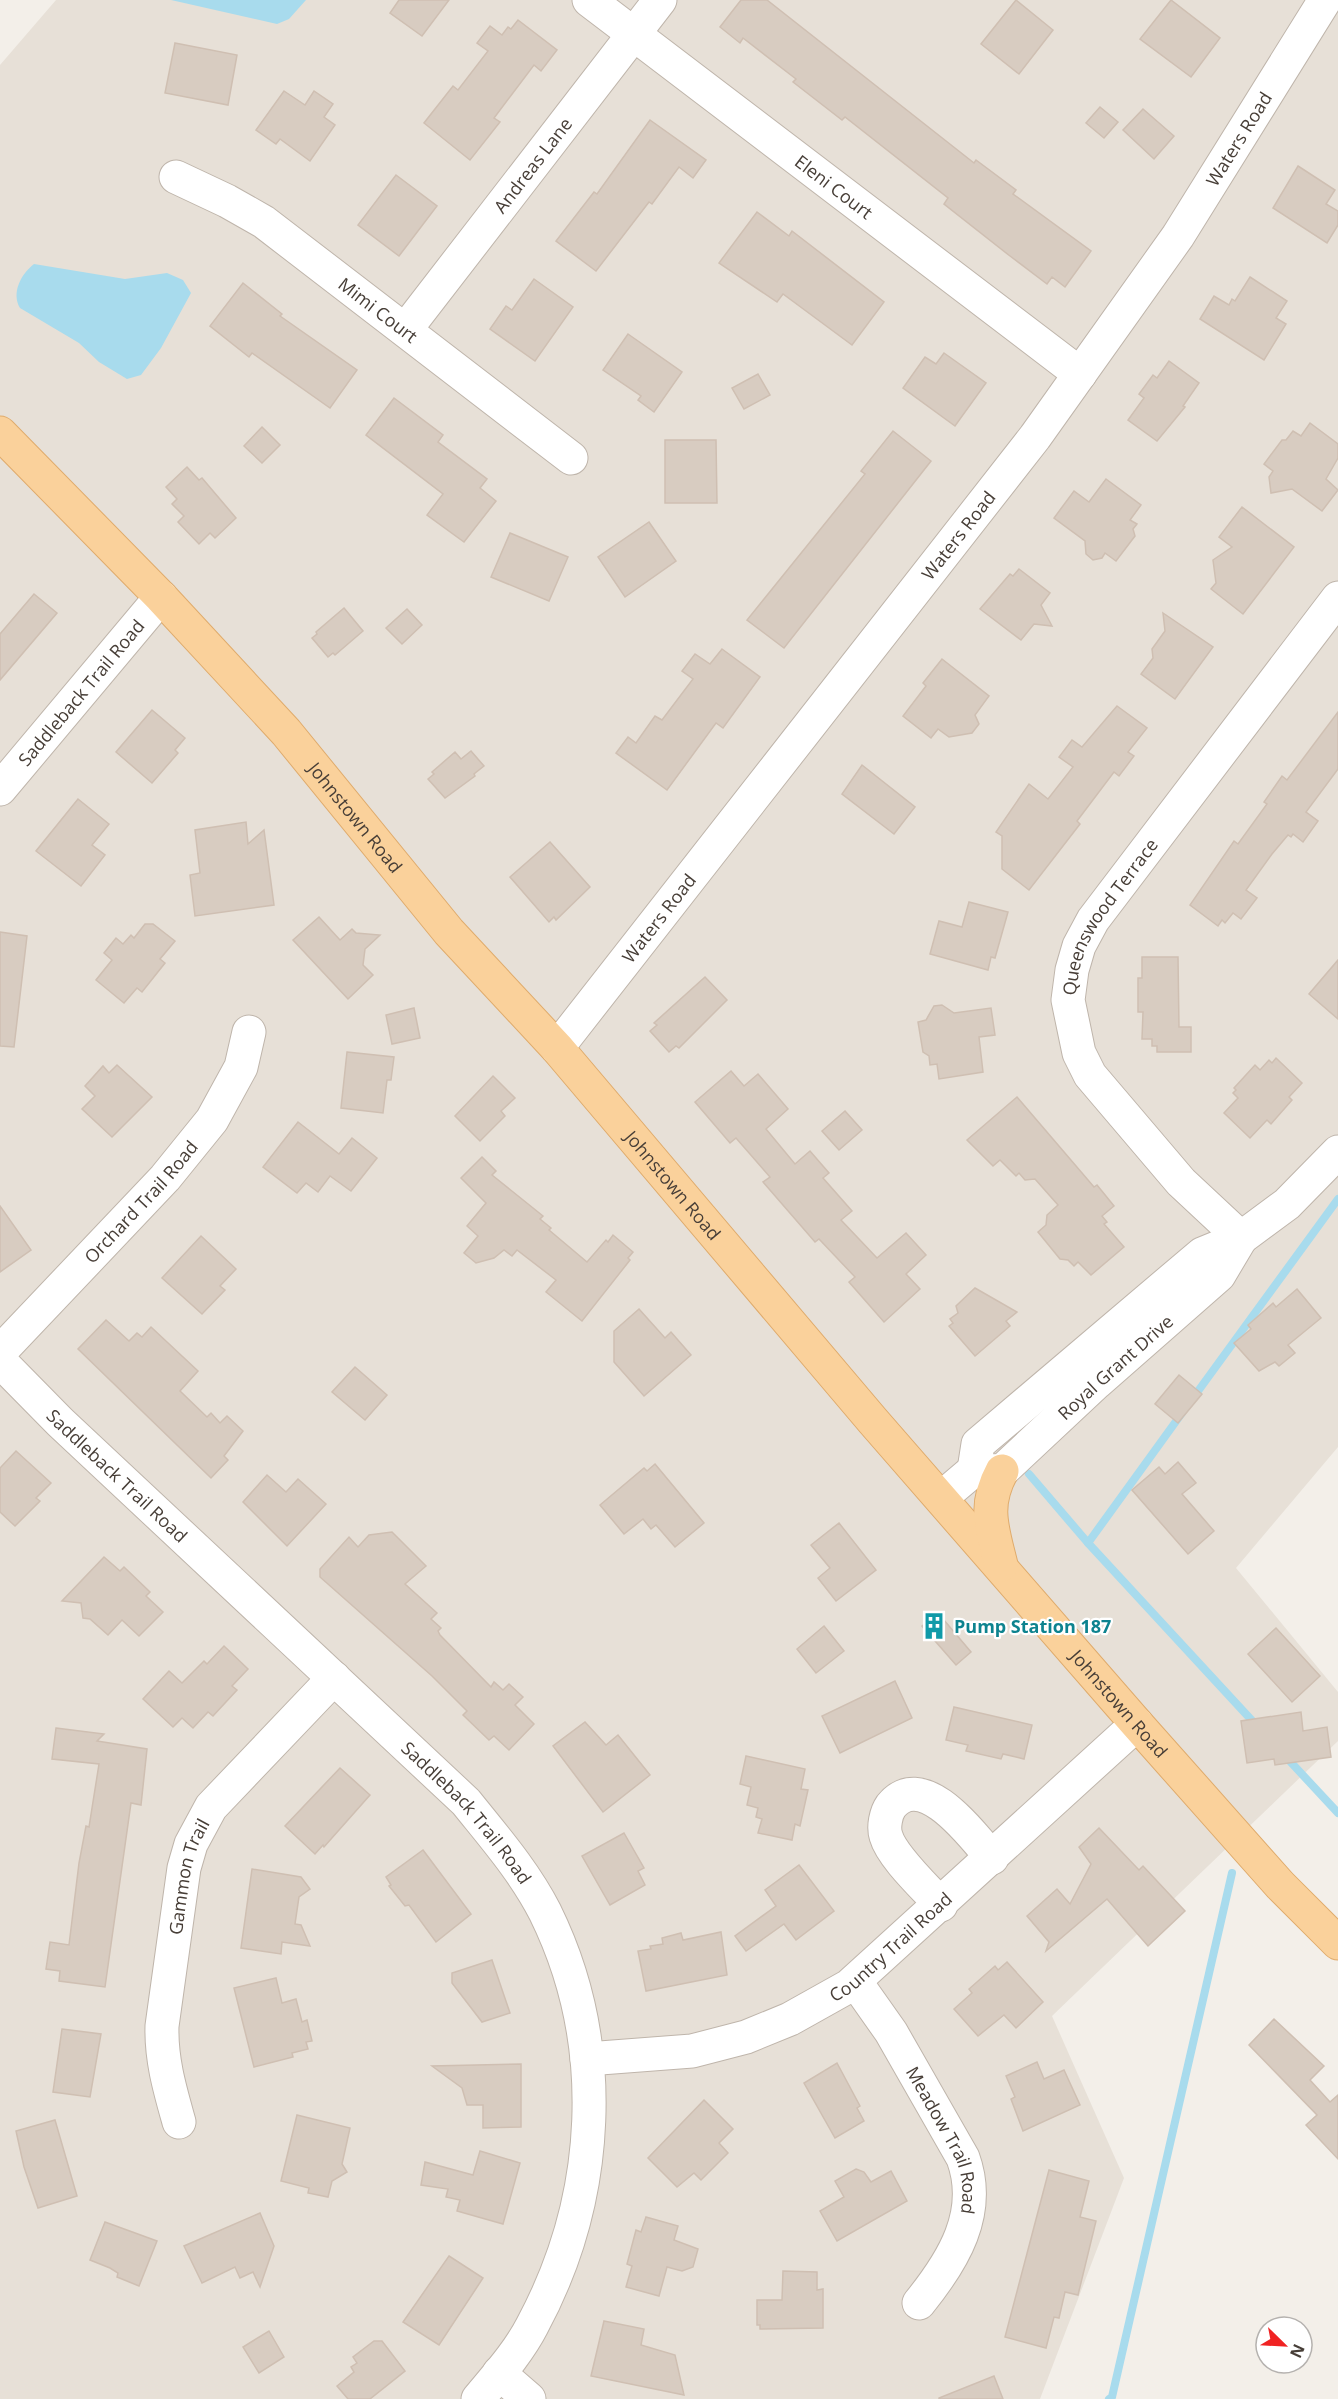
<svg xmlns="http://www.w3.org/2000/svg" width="1338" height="2399" viewBox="0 0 1338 2399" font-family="'Open Sans',sans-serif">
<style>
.residential{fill:#e7e0d7}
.water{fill:#a8dbed}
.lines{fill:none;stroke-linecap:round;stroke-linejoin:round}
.stream{stroke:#a8dbed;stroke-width:8}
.building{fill:#d8ccc1;stroke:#cfbfb2;stroke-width:1.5}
.minor-casing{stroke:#bfb5ab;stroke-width:35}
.major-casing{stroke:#dfab6c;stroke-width:35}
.minor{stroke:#fff;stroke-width:33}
.major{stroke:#fad19b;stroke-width:33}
.labels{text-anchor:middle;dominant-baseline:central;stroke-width:4.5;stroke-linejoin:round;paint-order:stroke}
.street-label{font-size:18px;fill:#473e37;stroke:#fff}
.culture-label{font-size:18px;font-weight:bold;fill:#0d838f;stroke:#fff;text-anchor:start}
</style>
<rect width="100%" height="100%" fill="#f3efe9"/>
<path class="residential" d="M56,0h1282v1447l-102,121 102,124v49l-286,275 72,162 -84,221h-1040v-2334z"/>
<g class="water">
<path d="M171,0h135l-17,19 -12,5z"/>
<path d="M34,264l91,15 42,-6 16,7 8,13 -30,55 -20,27 -14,4 -28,-17 -20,-19 -59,-35c-9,-15 1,-34 14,-44z"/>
</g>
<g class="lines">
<g class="stream">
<path d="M1193,1398l145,-199"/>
<path d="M1029,1474l59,69 169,183"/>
<path d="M1088,1543l94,-130"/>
<path d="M1286,1757l52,56"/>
<path d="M1109,2399l3,-2 120,-524"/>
</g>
</g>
<g class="building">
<path d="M399,0h50l-27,36 -32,-23z"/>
<path d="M741,0h26l207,163 2,-3 40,30 -3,4 78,57 -26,36 -13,-10 -5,7 -37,-28 -66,-52 4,-6 -103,-81 -3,3 -49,-38 3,-3 -53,-41 -3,5 -20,-16z"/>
<path d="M1016,0l37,30 -34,44 -38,-30z"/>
<path d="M1171,0l49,38 -29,39 -51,-38z"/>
<path d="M518,20l39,30 -16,21 -7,-6 -40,53 6,4 -30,38 -46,-37 29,-37 5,4 30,-39 -11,-8 13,-17 12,9 6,-8 3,2z"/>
<path d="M175,43l62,12 -9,50 -63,-12z"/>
<path d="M284,91l21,14 9,-14 19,13 -9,13 11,8 -25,36 -30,-22 -4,5 -20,-14z"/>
<path d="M1100,107l18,15 -14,16 -18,-15z"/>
<path d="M1143,109l31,27 -20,23 -31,-29z"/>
<path d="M650,120l56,40 -13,18 -14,-11 -27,37 -3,-2 -53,69 -40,-30 38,-49 3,2z"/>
<path d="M1298,166l37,24 -9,14 12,7v14l-11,18 -54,-35z"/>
<path d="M396,175l41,31 -38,50 -41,-31z"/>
<path d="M757,212l32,24 3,-5 92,71 -32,43 -69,-51 -6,8 -58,-39z"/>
<path d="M1250,277l37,24 -11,17 10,6 -22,36 -64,-41 14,-23 15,9 3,-6 3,2z"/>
<path d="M534,279l39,28 -38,54 -45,-32 16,-23 6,4z"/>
<path d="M243,283l39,31 -2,2 77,54 -27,38 -78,-55 -3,4 -39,-31z"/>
<path d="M628,334l54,38 -28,40 -16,-12 3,-4 -38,-26z"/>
<path d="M944,353l42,30 -31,43 -52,-38 22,-31 11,7z"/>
<path d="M1169,361l30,22 -16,23 2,1 -28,34 -29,-21 16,-22 -5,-4 14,-19 4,3z"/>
<path d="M758,374l12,21 -26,14 -12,-21z"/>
<path d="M394,398l49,37 -5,7 49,37 -7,9 16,13 -32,41 -37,-27 16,-21 -77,-59z"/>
<path d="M1310,423l28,21v14l-12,21 12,11 -16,21 -30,-22 -21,4 -2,-16 4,-6 -9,-7 18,-24h4l7,-9 8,5z"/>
<path d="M262,427l18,18 -18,18 -18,-17z"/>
<path d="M893,431l38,30 -147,187 -37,-28 118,-146 -4,-3z"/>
<path d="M665,440h51l1,63h-52z"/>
<path d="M187,467l12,13 3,-2 34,40 -21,20 -5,-5 -11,11 -21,-22 6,-6 -12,-12 5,-5 -11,-12z"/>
<path d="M1106,479l35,26 -11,15 7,4 -4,5 2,7 -19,25 -11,-8 -3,5 -9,2 -7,-6 -1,-13 -31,-23 20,-27 15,11z"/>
<path d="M1242,507l52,40 -51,67 -32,-25 5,-6 -3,-23 19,-13 -13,-10z"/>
<path d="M649,522l27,39 -51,36 -27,-40z"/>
<path d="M510,533l58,24 -19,44 -58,-24z"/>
<path d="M1019,569l31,24 -9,12 11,21 -18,-2 -13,16 -41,-31 30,-35 3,2z"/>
<path d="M34,594l23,19 -57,67v-46z"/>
<path d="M344,608l19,23 -28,24 -2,-2 -5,4 -16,-19 5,-4 -1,-2z"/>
<path d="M407,609l15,16 -20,19 -16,-16z"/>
<path d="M1163,613l50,34 -38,52 -34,-25 12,-16 -1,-9 13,-18z"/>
<path d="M722,649l38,28 -37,51 -7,-5 -49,67 -51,-37 12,-16 8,6 19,-27 7,4 31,-41 -11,-8 13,-17 15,10z"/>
<path d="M942,659l47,37 -14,19 4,9 -7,9 -23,4 -11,-8 -7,9 -28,-22 23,-30 -3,-3z"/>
<path d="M1117,706l30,22 -19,24 6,4 -15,20 -5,-4 -37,49 3,3 -51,66 -27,-21v-33l-6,-4 33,-48 19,15 25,-32 -14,-10 13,-17 10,7z"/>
<path d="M152,710l33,28 -10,12 3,3 -26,30 -36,-31z"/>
<path d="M1338,712v57l-32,43 12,9 -15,21 -10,-8 -2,3 -3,-2 -16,19 -26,36 11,8 -16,21 -8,-6 -8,10 -3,-3 -4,6 -28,-21 44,-64 4,3 29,-40 -3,-2 18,-26 5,4z"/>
<path d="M471,751l13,15 -10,8 1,2 -30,22 -17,-19 6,-5 -2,-2 23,-20 6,7z"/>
<path d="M862,765l53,42 -21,27 -52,-40z"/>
<path d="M78,799l31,25 -17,21 13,10 -24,31 -45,-35z"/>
<path d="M246,822l2,22 16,-14 10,75 -79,11 -5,-41 10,-2 -5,-43z"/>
<path d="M550,842l40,45 -34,33 -2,-3 -5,5 -39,-45z"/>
<path d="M969,902l39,10 -13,46 -4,-1 -3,13 -58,-16 9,-33 23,6z"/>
<path d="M319,917l21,23 12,-11 4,4 24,2 -15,14 -2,16 10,10 -25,24 -55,-59z"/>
<path d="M145,924h8l22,17 -15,18 5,4 -23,29 -5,-4 -13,15 -28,-23 16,-20 -8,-7 12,-15 7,6 8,-9 3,3z"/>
<path d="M0,932l27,4 -13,111 -14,-1z"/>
<path d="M1142,957h36l1,70h12v25h-34v-6h-5v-7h-10l1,-27h-5v-34h4z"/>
<path d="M1338,960v59l-29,-25z"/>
<path d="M705,977l22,23 -48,48 -3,-2 -7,6 -19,-21 7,-6 -3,-2z"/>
<path d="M942,1005l12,8 37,-5 4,27 -16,2 4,35 -44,7 -2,-15 -7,1 -1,-9 -6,-4 -5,-30 8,-2 8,-14z"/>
<path d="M414,1008l6,30 -28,6 -6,-29z"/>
<path d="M347,1052l47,5 -3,23h-4l-4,33 -42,-5z"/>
<path d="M1276,1058l26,25 -13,14 3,3 -21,24 -4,-4 -17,18 -26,-25 14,-15 -5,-5 3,-3 -2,-2 21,-23 5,5 9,-10 3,3z"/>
<path d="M117,1065l35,32 -40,40 -30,-28 13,-13 -10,-10 18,-20 6,7z"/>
<path d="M731,1071l13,15 14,-12 30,35 -22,20 29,35 15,-13 19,22 -6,5 29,33 -11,9 36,38 29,-25 20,22 -20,19 14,15 -36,33 -35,-40 6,-5 -36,-38 -4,3 -52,-60 7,-5 -34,-39 -6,5 -35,-41z"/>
<path d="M493,1076l22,22 -14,13 4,5 -25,25 -25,-25z"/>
<path d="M1017,1097l77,90 3,-2 17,21 -12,10 5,6 -3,2 20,23 -33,28 -13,-13 -4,4 -6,-6 -8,-1 -22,-27 8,-7 1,-10 11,-10 -23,-26 -10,1 -6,-7 -3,3 -16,-16 -7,6 -26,-26z"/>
<path d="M845,1111l17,19 -23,20 -17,-19z"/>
<path d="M298,1122l41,32 13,-16 25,20 -26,33 -21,-15 -12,16 -12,-9 -9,10 -34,-26z"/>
<path d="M482,1157l14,14 -4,4 51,41 -3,3 11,9 -2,2 38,32 19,-22 2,2 5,-7 20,17 -5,6 2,2 -48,61 -36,-29 10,-12 -39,-30 -5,6 -8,-6 -10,8 -18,5 -12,-10 14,-17 -11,-10 19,-23 -25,-25z"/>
<path d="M0,1206l31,44 -31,22z"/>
<path d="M201,1236l35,33 -16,17 5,4 -23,24 -40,-36z"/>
<path d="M975,1288l42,24 -11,9 4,5 -35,30 -26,-30 4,-3 -3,-4 8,-6 -2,-7z"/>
<path d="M1297,1289l24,29 -33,27 7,8 -16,13 -4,-4 -16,9 -25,-28 17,-14 -3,-4 25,-22 3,4z"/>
<path d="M639,1309l26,29 6,-6 20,23 -47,41 -30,-34v-31z"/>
<path d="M106,1320l23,21 8,-8 5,4 9,-10 47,44 -18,20 27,26 4,-4 9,10 7,-7 16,15 -19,25 4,4 -17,18 -133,-129z"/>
<path d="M355,1367l32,28 -22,25 -33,-28z"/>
<path d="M1179,1375l23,19 -24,29 -23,-19z"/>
<path d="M16,1451l35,32 -15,15 4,3 -25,25 -15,-14v-44z"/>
<path d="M1178,1462l18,21 -14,11 32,37 -26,23 -56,-64 27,-23 6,7z"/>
<path d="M655,1464l49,59 -29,24 -19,-22 -5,4 -8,-10 -19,15 -24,-29 44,-37 3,3z"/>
<path d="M267,1475l19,17 12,-13 28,25 -39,42 -44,-44z"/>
<path d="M839,1523l37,47 -40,31 -18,-23 12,-10 -19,-23z"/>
<path d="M392,1532l34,34 -21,18 32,29 -6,6 10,9 -3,3 2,4 51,52 3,-5 9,8 6,-6 14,13 -8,8 19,19 -25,26 -15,-14 -5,4 -26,-25 4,-4 -35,-35 -112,-99v-8l29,-32 9,10 11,-12z"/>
<path d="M104,1557l16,14 4,-4 26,25 -4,4 17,16 -24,24 -17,-16 -14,15 -18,-16 -7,-1 -2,-15 -19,-2z"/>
<path d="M938,1613l33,39 -15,13 -34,-39z"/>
<path d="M824,1626l20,25 -28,22 -19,-24z"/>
<path d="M1276,1628l44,48 -28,26 -44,-48z"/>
<path d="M224,1646l24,23 -16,17 5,4 -24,26 -5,-4 -15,16 -11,-10 -9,9 -30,-28 26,-28 13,12 22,-22 3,3z"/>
<path d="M895,1681l17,37 -72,35 -18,-37z"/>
<path d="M954,1707l78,18 -8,34 -21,-5 -2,5 -35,-8 2,-6 -22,-5z"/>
<path d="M1301,1712l2,19 24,-4 4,30 -56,8 -1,-6 -27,4 -6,-42z"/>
<path d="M585,1722l21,23 12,-10 32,40 -47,37 -50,-66z"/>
<path d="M56,1728l48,6 -7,7 50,8 -6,56 -10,-2 -26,184 -46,-6 1,-10 -14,-2 4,-27 19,3 10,-82 7,-37 3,1 10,-63 -47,-5z"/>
<path d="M746,1756l59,13 -4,20 7,1 -8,36 -5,-2 -3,16 -34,-7 4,-14 -6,-2 2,-9 -11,-3 4,-18 -11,-3z"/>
<path d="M340,1768l30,27 -46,52 -1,-2 -8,9 -30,-28z"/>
<path d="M1099,1828l40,42 4,-4 42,45 -37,35 -41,-47 -61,52 3,-9 -22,-26 30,-27 13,15 21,-40 -12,-17z"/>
<path d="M624,1833l20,35 -6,3 7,14 -35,20 -28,-49z"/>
<path d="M423,1850l48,64 -35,28 -27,-37 -4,1 -16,-20 2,-1 -5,-8z"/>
<path d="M799,1865l35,46 -38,29 -12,-16 -38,27 -11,-15 41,-30 -11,-16z"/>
<path d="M252,1869l49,8 9,12 -11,8 -4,27 6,1 9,21 -28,-4 -1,12 -40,-6z"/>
<path d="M721,1932l6,43 -81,16 -8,-40 13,-2 -1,-3 13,-2 -1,-6 19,-5 2,7z"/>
<path d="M492,1960l18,53 -28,9 -30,-39v-10z"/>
<path d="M1007,1962l36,40 -27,26 -12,-13 -26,21 -24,-27 18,-16 -3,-4 26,-23 3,4z"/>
<path d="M276,1978l6,25 14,-4 6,23 5,-2 5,21 -6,1 2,7 -16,4 1,4 -39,10 -20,-79z"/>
<path d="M1274,2019l50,47 -14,14 20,22 8,-7v64l-32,-34 11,-10 -68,-70z"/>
<path d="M62,2029l39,5 -11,63 -37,-5z"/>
<path d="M1037,2062l7,17 20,-9 16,35 -57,26 -12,-32 4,-2 -9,-21z"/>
<path d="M837,2063l23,43 -3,2 7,13 -29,17 -31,-55z"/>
<path d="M521,2064v63l-38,1v-23h-16l-5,-17 -30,-22z"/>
<path d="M704,2100l29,29 -14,14 9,10 -27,27 -7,-7 -17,14 -29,-29z"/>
<path d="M297,2115l53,13 -8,36 5,8 -15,9 -4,16 -20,-4 1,-5 -28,-7z"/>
<path d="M55,2120l22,76 -39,12 -14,-41 -8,-36z"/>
<path d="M480,2151l40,12 -17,61 -46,-13 3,-11 -14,-3 2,-8 -27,-4 4,-23 48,13z"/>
<path d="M856,2169l8,3 7,10 20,-11 16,30 -70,40 -17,-30 24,-14 -9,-16z"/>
<path d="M1049,2170l40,11 -9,36 16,4 -18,74 -13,-3 -6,26 -5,-1 -8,31 -41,-11z"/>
<path d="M260,2213l14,33 -14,41 -7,-15 -13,6 -5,-11 -33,16 -18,-37z"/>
<path d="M646,2217l32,9 -4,14 24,9 -5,18 -11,4 -15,-4 -8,29 -33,-9 6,-21 -5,-2 9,-34 5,2z"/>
<path d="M105,2222l52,19 -18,45 -22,-9 1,-4 -8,-5 -20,-8z"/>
<path d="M449,2256l34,22 -44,67 -36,-23z"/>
<path d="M783,2271l34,1v18l6,-1v39l-63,1v-4h-3v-25h25z"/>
<path d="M604,2321l40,8 -3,16 34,10 9,40 -93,-19z"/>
<path d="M269,2331l15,26 -25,16 -16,-26z"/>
<path d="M374,2341h8l23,30 -35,28h-22l-11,-13 17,-14 -3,-5 6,-4 -4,-6z"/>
<path d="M994,2376l9,23h-64v-1z"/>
</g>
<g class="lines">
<defs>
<g id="minor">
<path id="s1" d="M589,0l491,374"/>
<path id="s2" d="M176,177l51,24 37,21 307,236"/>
<path id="s3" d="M406,329l254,-329"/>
<path id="s4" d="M0,789l161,-192"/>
<path id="s5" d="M557,1048l478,-611 143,-201 147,-236"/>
<path id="s6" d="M1241,1238l-60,-56 -91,-107 -11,-22 -11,-53 4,-30 7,-24 14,-26 245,-322"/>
<path id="s7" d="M0,1352l165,-174 47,-58 29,-53 8,-35"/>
<path id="s8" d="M0,1361l60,61 406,380c28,35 58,69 79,110 65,132 56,286 -13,414 -14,27 -35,50 -54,73"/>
<path d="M974,1470l4,-26 224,-190 39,-16 46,-34 51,-52"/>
<path id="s9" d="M941,1498l33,-28 28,1 94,-88 123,-108 22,-37"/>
<path d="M941,1905c-15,-17 -49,-48 -55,-69 -3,-9 0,-23 5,-30 32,-39 82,30 101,52"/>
<path id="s10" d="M855,1981l36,51 72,126c20,55 -10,103 -44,145"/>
<path id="s11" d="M587,2059l105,-8 54,-14 44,-18 59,-33 288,-262"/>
<path id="s12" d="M179,2122c-9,-32 -18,-62 -17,-96l22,-158 7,-24 20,-37 123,-129"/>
<path d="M499,2373l30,26"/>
</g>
<g id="major">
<path id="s13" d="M0,433l161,164 125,135 163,200 108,116 316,373 264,303 143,161 58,58"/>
<path d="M1001,1565c-9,-37 -18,-59 1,-94"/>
</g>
</defs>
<use href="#minor" class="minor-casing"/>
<use href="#major" class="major-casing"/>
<use href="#minor" class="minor"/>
<use href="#major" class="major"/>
</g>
<defs>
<symbol id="building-bare" viewBox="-9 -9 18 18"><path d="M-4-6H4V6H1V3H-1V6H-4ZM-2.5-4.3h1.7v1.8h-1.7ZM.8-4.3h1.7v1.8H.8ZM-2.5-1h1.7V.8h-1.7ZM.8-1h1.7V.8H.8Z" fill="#0f9aa8" stroke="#fff" stroke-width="2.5" paint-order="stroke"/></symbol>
</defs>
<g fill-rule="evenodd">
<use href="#building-bare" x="915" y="1607" width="38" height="38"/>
</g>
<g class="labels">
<g class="street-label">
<text stroke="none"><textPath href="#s5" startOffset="1137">Waters Road</textPath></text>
<text stroke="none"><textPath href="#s3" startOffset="207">Andreas Lane</textPath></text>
<text stroke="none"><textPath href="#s1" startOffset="308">Eleni Court</textPath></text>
<text stroke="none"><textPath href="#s2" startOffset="243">Mimi Court</textPath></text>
<text stroke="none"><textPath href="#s5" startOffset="651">Waters Road</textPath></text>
<text stroke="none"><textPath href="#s4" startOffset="126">Saddleback Trail Road</textPath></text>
<text stroke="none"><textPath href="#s13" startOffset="524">Johnstown Road</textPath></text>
<text stroke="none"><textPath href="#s5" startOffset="165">Waters Road</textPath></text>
<text stroke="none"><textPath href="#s6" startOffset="396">Queenswood Terrace</textPath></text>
<text stroke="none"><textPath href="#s13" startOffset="1010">Johnstown Road</textPath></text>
<text stroke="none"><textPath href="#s7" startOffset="206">Orchard Trail Road</textPath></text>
<text stroke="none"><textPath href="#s9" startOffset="225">Royal Grant Drive</textPath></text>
<text stroke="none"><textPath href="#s8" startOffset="164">Saddleback Trail Road</textPath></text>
<text stroke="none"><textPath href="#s13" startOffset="1694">Johnstown Road</textPath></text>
<text stroke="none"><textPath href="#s8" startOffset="650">Saddleback Trail Road</textPath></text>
<text stroke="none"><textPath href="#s12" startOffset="250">Gammon Trail</textPath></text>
<text stroke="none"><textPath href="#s11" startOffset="333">Country Trail Road</textPath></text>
<text stroke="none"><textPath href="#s10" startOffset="184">Meadow Trail Road</textPath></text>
</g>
<g class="culture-label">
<text x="954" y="1626">Pump Station 187</text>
</g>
</g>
<g transform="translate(1284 2345) rotate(114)"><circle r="28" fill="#ffffff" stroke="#b5b2af" stroke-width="1.5"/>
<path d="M0-4.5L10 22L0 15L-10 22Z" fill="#f02323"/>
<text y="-9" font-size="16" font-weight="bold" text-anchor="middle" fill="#473e37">N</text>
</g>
</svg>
